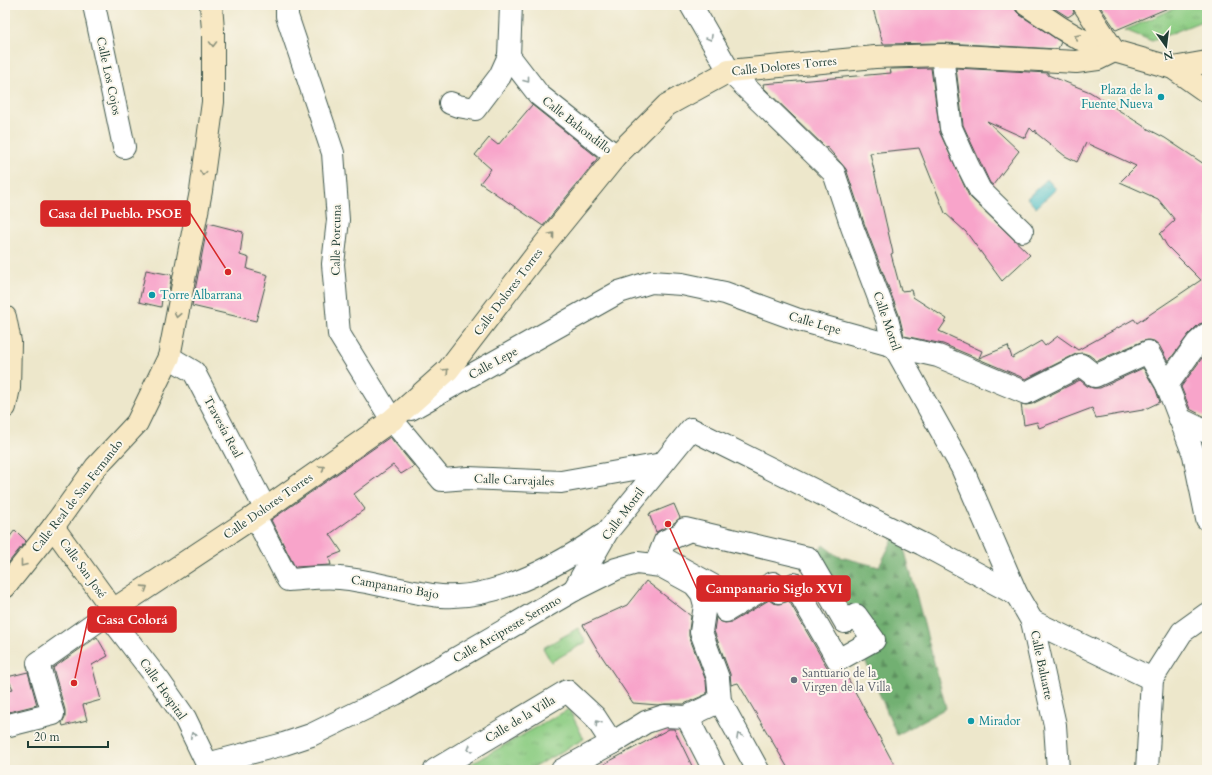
<svg xmlns="http://www.w3.org/2000/svg" width="1212" height="775" viewBox="0 0 1212 775" font-family="Cardo,serif">
<style>
.grass{fill:url(#grass-tufts);stroke:#56855c}
.forest{fill:url(#forest-firs);stroke:#487653}
.water{fill:url(#water-ripples);stroke:#387e7c}
.building{fill:#f8a4ca}
.lines{fill:none;stroke-linecap:round;stroke-linejoin:round}
.street-casing{stroke:#3e564b;stroke-width:24}
.secondary-casing{stroke:#3e564b;stroke-width:24}
.street{stroke:#fff;stroke-width:22}
.secondary{stroke:#f8e8c3;stroke-width:22}
.oneway{stroke:#8c927c}
.oneway2{stroke:#8f9e9a}
.culture-dot{fill:#0f9aa8;stroke:#fbf7ec;stroke-width:1.5}
.worship-dot{fill:#6b7280;stroke:#fbf7ec;stroke-width:1.5}
.labels{text-anchor:middle;dominant-baseline:central;stroke-width:4;stroke-linejoin:round;paint-order:stroke}
.street-label{font-size:12px;fill:#1f3d34;stroke:#fbf7ec}
.culture-label{font-size:12px;fill:#0d838f;stroke:#fbf7ec;text-anchor:start}
.worship-label{font-size:12px;fill:#5b616d;stroke:#fbf7ec;text-anchor:start}
.leader{fill:none;stroke:#d62828;stroke-width:1.5}
.callout-dot{fill:#d62828;stroke:#fbf7ec;stroke-width:1.5}
.callout{fill:#d62828;stroke:#d62828;stroke-width:1.5}
.callout-label{font-size:13px;text-anchor:middle;font-weight:bold;fill:#fff}
</style>
<defs>
<pattern id="grass-tufts" width="24" height="20" patternUnits="userSpaceOnUse"><rect width="24" height="20" fill="#8ecd84"/><path d="M3 7l-1-3M5 7V3M7 7l1-3M15 17l-1-3M17 17v-4M19 17l1-3" fill="none" stroke="#73a86d"/></pattern>
<pattern id="forest-firs" width="22" height="20" patternUnits="userSpaceOnUse"><rect width="22" height="20" fill="#72b072"/><path d="M5 1l3.5 6h-7zM16 11l3.5 6h-7z" fill="#5d905e"/></pattern>
<pattern id="water-ripples" width="26" height="14" patternUnits="userSpaceOnUse"><rect width="26" height="14" fill="#50bfc5"/><path d="M2 4q2-2 4 0t4 0M15 11q2-2 4 0t4 0" fill="none" stroke="#429ca1"/></pattern>
</defs>
<rect width="100%" height="100%" fill="#fbf7ec"/>
<filter id="ink" filterUnits="userSpaceOnUse"><feTurbulence type="fractalNoise" baseFrequency=".025" numOctaves="2"/><feDisplacementMap in="SourceGraphic" scale="8" xChannelSelector="R" yChannelSelector="G"/><feConvolveMatrix kernelMatrix="1 2 1 2 8 2 1 2 1" color-interpolation-filters="sRGB"/></filter>
<filter id="wash" filterUnits="userSpaceOnUse"><feTurbulence type="fractalNoise" baseFrequency=".012" numOctaves="4" result="noise"/><feDisplacementMap in="SourceGraphic" scale="16" xChannelSelector="R" yChannelSelector="G"/><feGaussianBlur stdDeviation="0.9" result="paint"/><feColorMatrix in="noise" values="0 0 0 0 0 0 0 0 0 0 0 0 0 0 0 0 0 1.4 0 .05"/><feComposite in="paint" operator="in"/></filter>
<g filter="url(#wash)">
<rect width="100%" height="100%" fill="#ede7cb"/>
<g class="grass">
<path d="M1182,5h25v14l-55,22 -27,-11z"/>
<path d="M578,628l8,14 -35,20 -8,-14z"/>
<path d="M569,709l15,30 -55,31h-69z"/>
</g>
<path class="forest" d="M894,537l10,11 42,160 -49,27 -35,-82 22,-12 -38,-28 -31,-56 8,-12 14,11 42,11z"/>
<path class="water" d="M1047,179l9,10 -20,19 -9,-10z"/>
<g id="blocks">
<g class="building">
<path d="M872,5h143l1,6 4,4 41,27 -3,7 -115,-6 -60,1z"/>
<path d="M1049,5h23l2,8 -6,4z"/>
<path d="M1099,5h76l-59,25z"/>
<path d="M931,68l9,65 29,63 61,59 -28,26 -36,-49 -21,-19 -26,-65 -49,5 23,100 -2,1 10,37 10,-1 2,7 34,22 -8,12 43,20 -3,7 29,-12 4,12 29,-17 4,5 13,-10 20,14 56,-31 3,4 64,-43 -34,-34 -7,-12 15,-14 -17,-21 -38,-17 16,-16 -50,-23 -9,19 -12,-6 -29,-23v-3l-2,2 -4,-4 -5,10 -38,-17 32,30 -26,34 -3,-2 -27,-58 -7,-57 92,5v2l42,17 16,10 42,27 17,9 42,28v156l-8,2 -10,10 -21,28 -9,-17 -5,-4 -6,-1 -5,1 -46,20 -8,-6 -6,-2 -7,1 -50,25 -83,-35 -39,-8 -5,-21 -35,-92 -18,-54 -18,-21 -3,-1 -61,-59 -1,-4 128,-11 -1,-4z"/>
<path d="M532,105l65,52v2l-54,67 -63,-43 11,-14 -16,-14 14,-17 9,7z"/>
<path d="M208,223l35,9 -3,23 9,3 -2,11 21,6 -12,46 -64,-15z"/>
<path d="M146,270l26,5 -5,25 -5,-1 -1,8 -22,-5z"/>
<path d="M1207,351v67l-17,-9 -9,-22z"/>
<path d="M1143,368l13,22 4,12 -17,8 -47,8 -4,-10 -53,20 -2,-6 -13,3 -3,-21 5,1 6,-1 48,-24 7,6 6,2h7z"/>
<path d="M390,437l24,29 -13,8 -8,-9 -39,29 11,15 -35,25 12,18 -13,5 2,8 -36,2 -24,-47z"/>
<path d="M674,504l6,14 -6,5 -18,9 -7,-18z"/>
<path d="M15,530l11,11 -21,26v-24z"/>
<path d="M646,581l45,35 -2,14v6l17,45 1,13 -23,10h-19l-7,1 -25,-2 -36,-54 -14,-24 44,-20z"/>
<path d="M769,600l4,3 6,1 10,-3 38,66 4,4 6,1 7,-1 53,99h-108l-51,-87 -7,2 -1,-11 -16,-43 2,-14 3,4 6,2 7,-1z"/>
<path d="M97,637l11,19 -16,9 9,35 -18,5 4,15 -24,6 -1,-3 3,-6v-7l-12,-42z"/>
<path d="M28,672l9,33 -32,8v-22l8,-2 -6,-12z"/>
<path d="M669,729h5l20,41h-101z"/>
</g>
</g>
</g>
<g filter="url(#ink)">
<use href="#blocks" fill-opacity="0" stroke="#3e564b" stroke-width="1"/>
<g class="lines">
<defs>
<g id="street">
<path d="M94,5l30,142"/>
<path d="M287,5v11l46,137 5,67 -5,44 6,70 53,86 50,60 26,-2 93,4 101,-18"/>
<path d="M511,5l-2,51 30,39 77,61"/>
<path d="M691,5l38,66 105,102 18,54 35,92 7,27 68,122 55,127 15,26"/>
<path d="M942,55l9,73 17,38 12,24 42,41"/>
<path d="M450,103l8,3 17,3 25,-33 9,-20"/>
<path d="M169,357l25,15 71,136"/>
<path d="M1167,385l30,-42 10,-9"/>
<path d="M411,409l208,-117 32,-10 31,2 43,9 71,26 98,27 44,10 88,37 55,-28 14,11 53,-24 19,33 27,70 13,64"/>
<path d="M1180,419l27,13"/>
<path d="M255,516l33,64c17,-1 35,-4 52,-2 34,3 67,15 101,18 55,4 118,-31 162,-61"/>
<path d="M685,529l123,29 37,64 11,-7 18,25 -36,20 -44,-76 -15,8 -6,-9 -47,28 -9,-23 -58,-32 6,-15 21,-9z"/>
<path d="M574,590l33,-58 84,-103 231,115 95,51"/>
<path d="M107,613l53,69 25,36 25,52"/>
<path d="M687,717l27,53"/>
<path d="M5,726l48,-12 -15,-51 75,-53"/>
<path d="M612,743l34,-21 18,-6 23,1 33,-16"/>
<path d="M207,764l77,-20 27,-9 84,-41 179,-104 42,-21 21,-6 24,3 33,18 8,10 3,11 -4,27 17,46 2,23 38,69"/>
<path d="M435,770l132,-79 28,26 17,26 -50,27"/>
<path d="M1058,770l-3,-45 -23,-104 120,58"/>
<path d="M1147,770l5,-91 30,-47 25,-18"/>
</g>
<g id="secondary">
<path d="M1027,5l34,23 19,11 34,12 59,17 34,24"/>
<path d="M1084,5l30,46"/>
<path d="M1173,68l34,-6"/>
<path d="M5,317l5,25 -1,46 -4,19"/>
<path d="M53,527l60,83 142,-94 137,-96 56,-50 91,-119 77,-95 51,-51 62,-34 146,-14 67,-2 134,7 22,-3 16,-8"/>
<path d="M5,587l48,-60 43,-60 41,-44 32,-66 32,-166 12,-89v-72l-2,-25"/>
</g>
</defs>
<use href="#street" class="street-casing"/>
<use href="#secondary" class="secondary-casing"/>
<use href="#street" class="street"/>
<use href="#secondary" class="secondary"/>
</g>
<defs><path id="oneway-chevron" d="M-2-3.5L2.5 0L-2 3.5" fill="none" stroke-width="1.6" stroke-linecap="round" stroke-linejoin="round"/></defs>
<g class="oneway">
<use href="#oneway-chevron" transform="translate(1077 37) rotate(-155)"/>
<use href="#oneway-chevron" transform="translate(213 44) rotate(90)"/>
<use href="#oneway-chevron" transform="translate(203 173) rotate(98)"/>
<use href="#oneway-chevron" transform="translate(552 235) rotate(-51)"/>
<use href="#oneway-chevron" transform="translate(177 315) rotate(101)"/>
<use href="#oneway-chevron" transform="translate(446 371) rotate(-46)"/>
<use href="#oneway-chevron" transform="translate(322 468) rotate(-35)"/>
<use href="#oneway-chevron" transform="translate(23 564) rotate(128)"/>
<use href="#oneway-chevron" transform="translate(145 588) rotate(-33)"/>
</g>
<g class="oneway2">
<use href="#oneway-chevron" transform="translate(710 38) rotate(60)"/>
<use href="#oneway-chevron" transform="translate(527 80) rotate(52)"/>
<use href="#oneway-chevron" transform="translate(598 723) rotate(-124)"/>
<use href="#oneway-chevron" transform="translate(193 735) rotate(-116)"/>
<use href="#oneway-chevron" transform="translate(739 736) rotate(-119)"/>
<use href="#oneway-chevron" transform="translate(470 749) rotate(149)"/>
</g>
</g>
<g class="culture-dot">
<circle cx="1161" cy="97" r="4"/>
<circle cx="152" cy="295" r="4"/>
<circle cx="971" cy="721" r="4"/>
</g>
<circle class="worship-dot" cx="794" cy="680" r="4"/>
<g class="labels">
<g class="street-label">
<text transform="translate(784 66) rotate(-6)">Calle Dolores Torres</text>
<text transform="translate(109 76) rotate(78)">Calle Los Cojos</text>
<text transform="translate(577 125) rotate(38)">Calle Bahondillo</text>
<text transform="translate(336 240) rotate(-89)">Calle Porcuna</text>
<text transform="translate(508 292) rotate(-53)">Calle Dolores Torres</text>
<text transform="translate(887 321) rotate(71)">Calle Motril</text>
<text transform="translate(815 323) rotate(16)">Calle Lepe</text>
<text transform="translate(493 363) rotate(-29)">Calle Lepe</text>
<text transform="translate(223 427) rotate(62)">Travesía Real</text>
<text transform="translate(514 480) rotate(2)">Calle Carvajales</text>
<text transform="translate(77 496) rotate(-52)">Calle Real de San Fernando</text>
<text transform="translate(268 506) rotate(-35)">Calle Dolores Torres</text>
<text transform="translate(623 514) rotate(-53)">Calle Motril</text>
<text transform="translate(83 568) rotate(54)">Calle San José</text>
<text transform="translate(395 587) rotate(10)">Campanario Bajo</text>
<text transform="translate(507 629) rotate(-30)">Calle Arcipreste Serrano</text>
<text transform="translate(1042 665) rotate(78)">Calle Baluarte</text>
<text transform="translate(163 689) rotate(55)">Calle Hospital</text>
<text transform="translate(520 719) rotate(-31)">Calle de la Villa</text>
</g>
<g class="culture-label">
<text x="1153" y="90" text-anchor="end">Plaza de la<tspan x="1153" dy="14">Fuente Nueva</tspan></text>
<text x="160" y="295">Torre Albarrana</text>
<text x="979" y="721">Mirador</text>
</g>
<g class="worship-label">
<text x="802" y="673">Santuario de la<tspan x="802" dy="14">Virgen de la Villa</tspan></text>
</g>
</g>
<path class="leader" d="M228 272L190 213M668 524L697 589M74 683L88 619"/>
<g class="callout-dot">
<circle cx="228" cy="272" r="4"/>
<circle cx="668" cy="524" r="4"/>
<circle cx="74" cy="683" r="4"/>
</g>
<g class="callout">
<rect x="41" y="201" width="149" height="25" rx="4"/>
<rect x="697" y="576" width="153" height="25" rx="4"/>
<rect x="88" y="607" width="88" height="25" rx="4"/>
</g>
<g class="callout-label">
<text x="115" y="218">Casa del Pueblo. PSOE</text>
<text x="774" y="593">Campanario Siglo XVI</text>
<text x="132" y="624">Casa Colorá</text>
</g>
<rect width="1212" height="775" fill="none" stroke="#fbf7ec" stroke-width="20"/>
<g transform="translate(1166 46) rotate(166)" stroke="#fbf7ec" stroke-width="3" paint-order="stroke">
<path d="M0-3L7 15L0 10L-7 15Z" fill="#1f3d34"/>
<text y="-6" font-size="11" font-weight="bold" text-anchor="middle" fill="#1f3d34">N</text>
</g>
<path d="M28 741v6h80v-6" fill="none" stroke="#1f3d34" stroke-width="2"/>
<text x="34" y="741" font-size="12" fill="#1f3d34" stroke="#fbf7ec" stroke-width="3" paint-order="stroke">20 m</text>
</svg>
